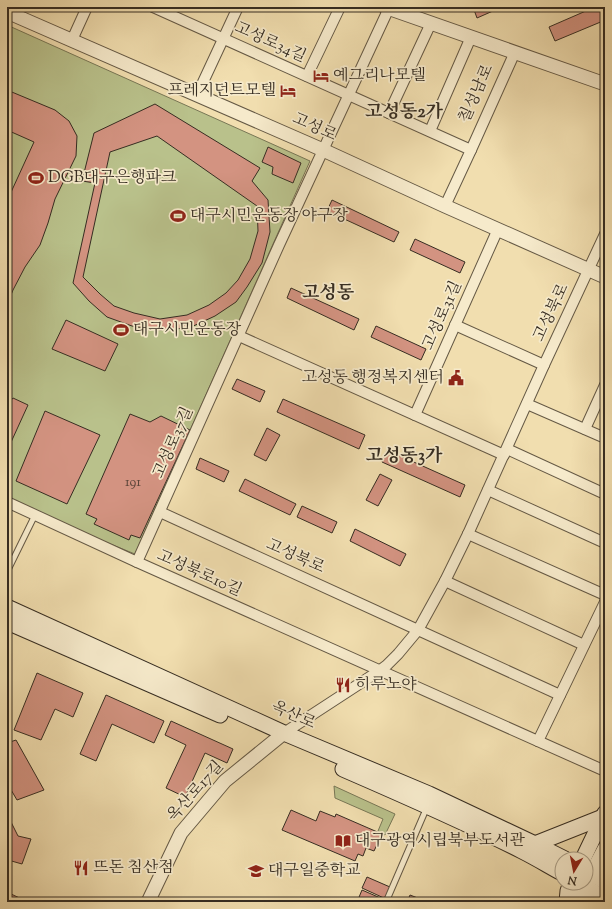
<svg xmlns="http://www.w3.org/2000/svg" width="612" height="909" viewBox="0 0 612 909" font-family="'Sorts Mill Goudy','Noto Serif KR',serif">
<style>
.green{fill:#b9c18b;stroke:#787756}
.building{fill:#d39381;stroke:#362d22;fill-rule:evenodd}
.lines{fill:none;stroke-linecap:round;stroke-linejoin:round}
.service-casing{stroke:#655945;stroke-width:7}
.minor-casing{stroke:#655945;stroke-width:12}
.tertiary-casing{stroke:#655945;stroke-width:15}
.secondary-casing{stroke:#362d22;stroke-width:17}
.service{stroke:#f6eacb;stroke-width:5}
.minor{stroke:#f6eacb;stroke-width:10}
.tertiary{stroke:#f6eacb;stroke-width:13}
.secondary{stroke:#f6eacb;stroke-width:15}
.labels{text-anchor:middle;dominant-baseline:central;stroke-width:3.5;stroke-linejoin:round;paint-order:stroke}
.number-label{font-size:14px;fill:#5d463a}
.street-label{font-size:16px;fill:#362d22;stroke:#f6eacb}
.poi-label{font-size:16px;fill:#362d22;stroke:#f6eacb;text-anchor:start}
.quarter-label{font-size:18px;font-weight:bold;fill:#362d22;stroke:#f6eacb}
</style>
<rect width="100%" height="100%" fill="#f1deaf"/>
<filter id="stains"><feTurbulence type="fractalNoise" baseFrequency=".005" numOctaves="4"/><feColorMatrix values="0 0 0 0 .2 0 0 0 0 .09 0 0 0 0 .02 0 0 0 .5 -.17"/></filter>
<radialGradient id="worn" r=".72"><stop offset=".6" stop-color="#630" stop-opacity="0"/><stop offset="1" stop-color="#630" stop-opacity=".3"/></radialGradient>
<g class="green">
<path d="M7,25l303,136 -175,393 -74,-30 -54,-25z"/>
<path d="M334,786l61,28 -10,21 -7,-4 5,-12 -48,-21z"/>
</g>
<g class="building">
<path d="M473,7h29l-25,11z"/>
<path d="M595,7h10v19l-2,-5 -48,20 -6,-14z"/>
<path d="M7,90l48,20 14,11 8,15 -1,20 -21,43 -7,24 -8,22 -15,22 -12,23 -6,15v-104l27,-59 -27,-12z"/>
<path d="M155,104l105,64 -8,13 16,19 2,32 -8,31 -15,24 -11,15 -21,14 -26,12 -31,2 -26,-4 -25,-9 -18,-16 -16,-18 22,-100 -13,-2 12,-48zM157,136l100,70 1,25 -8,28 -12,21 -12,13 -17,12 -22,10 -27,4 -26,-6 -20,-7 -14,-12 -17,-17 27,-125z"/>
<path d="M268,147l33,16 -8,20 -21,-9 1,-7 -11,-5z"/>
<path d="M332,200l67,32 -5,10 -67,-31z"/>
<path d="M415,239l50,23 -5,11 -50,-23z"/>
<path d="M291,288l68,31 -5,11 -67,-32z"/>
<path d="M66,320l52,24 -13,27 -53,-22z"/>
<path d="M376,326l50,23 -5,11 -50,-23z"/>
<path d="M237,379l28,12 -5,11 -28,-13z"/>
<path d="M13,398l15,7 -21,46v-46z"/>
<path d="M283,399l82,36 -6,14 -82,-37z"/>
<path d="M45,411l55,24 -33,69 -51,-23z"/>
<path d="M130,414l20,8 11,-6 29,14 -50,108 -9,-3 -2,5 -35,-16 3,-5 -11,-5z"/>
<path d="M267,428l13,7 -14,26 -12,-6z"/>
<path d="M387,450l78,35 -5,12 -78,-35z"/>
<path d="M200,458l29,13 -5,11 -28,-13z"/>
<path d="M380,474l12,6 -14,26 -12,-6z"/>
<path d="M245,479l51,25 -6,11 -51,-24z"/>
<path d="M302,506l35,16 -5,11 -35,-16z"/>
<path d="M355,529l51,25 -6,12 -50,-25z"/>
<path d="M37,673l46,20 -10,24 -18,-8 -14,31 -27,-10z"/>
<path d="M106,695l58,26 -10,22 -42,-19 -16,37 -16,-7z"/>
<path d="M171,721l62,28 -6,14 -22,-10 -20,44 -19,-9 20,-43 -21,-10z"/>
<path d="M16,740l28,50 -27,10 -10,-17v-40z"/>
<path d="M291,810l25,11 4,-10 15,6 1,-3 46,20 -8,17 -8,-3 -3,8 -5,-2 -3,7 -73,-31z"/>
<path d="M7,814l11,22 13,3 -9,25 -14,-4 -1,4z"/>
<path d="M367,877l23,10 -4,12 -24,-11z"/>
<path d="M362,890l23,10 -1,2h-27z"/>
<path d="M9,893l19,9h-21v-4z"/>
<path d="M410,895l18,7h-21z"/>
</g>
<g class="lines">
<defs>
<g id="service">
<path d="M7,572l28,-57"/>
<path d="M386,902l41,-95"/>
</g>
<g id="minor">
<path d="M153,7l318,143 -26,56"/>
<path d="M72,40l15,-33"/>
<path d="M307,76l33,-69"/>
<path d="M197,95l41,-88"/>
<path d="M389,113l42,-90"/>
<path d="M430,131l41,-94"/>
<path d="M471,150l44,-98"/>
<path d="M455,325l89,40"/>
<path d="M239,336l265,119"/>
<path d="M527,404l78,34"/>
<path d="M415,415l83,-186"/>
<path d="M585,429l20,-44"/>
<path d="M507,449l98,45"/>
<path d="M488,490l117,53"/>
<path d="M7,502l130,60 468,209"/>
<path d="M160,512l258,118 142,65"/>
<path d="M468,534l137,61"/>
<path d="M137,562l142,-317 110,-237"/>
<path d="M445,581l139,64"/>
<path d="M284,733l95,-62 8,-6 11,-11 20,-24 27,-49 23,-47 76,-169 61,-131"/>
<path d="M538,741l67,-139"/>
</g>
<g id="tertiary">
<path d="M385,7l220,77"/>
<path d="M7,12l316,138 122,56 160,71"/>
<path d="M148,902l33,-69 44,-52 59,-48"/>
</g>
<g id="secondary">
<path d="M7,607l277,126 145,61 106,50 30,15"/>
<path d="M7,622l213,93"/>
<path d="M343,769c60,26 120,52 179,82 14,7 27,15 40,22"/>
<path d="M535,844l68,-27"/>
<path d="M583,859l22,-46"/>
<path d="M586,870l19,12"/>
<path d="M580,883l25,16"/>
<path d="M567,902l1,-11 3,-8"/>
<path d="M575,902l4,-4 26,-49"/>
</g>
</defs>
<use href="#service" class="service-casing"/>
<use href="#minor" class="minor-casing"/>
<use href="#tertiary" class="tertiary-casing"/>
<use href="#secondary" class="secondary-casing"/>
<use href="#service" class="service"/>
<use href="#minor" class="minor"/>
<use href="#tertiary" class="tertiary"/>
<use href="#secondary" class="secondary"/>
</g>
<defs>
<symbol id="hotel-bare" viewBox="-9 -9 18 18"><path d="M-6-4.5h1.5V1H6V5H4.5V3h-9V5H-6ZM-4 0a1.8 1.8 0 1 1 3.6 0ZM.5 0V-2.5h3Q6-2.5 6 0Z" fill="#8f2418" stroke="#f6eacb" stroke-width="2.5" paint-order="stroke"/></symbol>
<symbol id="stadium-bare" viewBox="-9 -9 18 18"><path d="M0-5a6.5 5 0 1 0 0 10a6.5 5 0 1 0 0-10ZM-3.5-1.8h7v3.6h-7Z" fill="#8f2418" stroke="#f6eacb" stroke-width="2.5" paint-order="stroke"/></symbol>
<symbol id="civic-bare" viewBox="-9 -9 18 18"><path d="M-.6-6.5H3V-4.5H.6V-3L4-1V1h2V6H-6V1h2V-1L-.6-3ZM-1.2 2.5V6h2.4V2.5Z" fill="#8f2418" stroke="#f6eacb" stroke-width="2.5" paint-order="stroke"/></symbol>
<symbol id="restaurant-bare" viewBox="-9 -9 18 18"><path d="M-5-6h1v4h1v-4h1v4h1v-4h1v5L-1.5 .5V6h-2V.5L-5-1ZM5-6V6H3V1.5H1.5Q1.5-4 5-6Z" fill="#8f2418" stroke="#f6eacb" stroke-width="2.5" paint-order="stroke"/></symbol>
<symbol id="library-bare" viewBox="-9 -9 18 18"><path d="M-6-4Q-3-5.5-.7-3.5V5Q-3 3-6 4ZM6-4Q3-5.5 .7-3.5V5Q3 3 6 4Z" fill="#8f2418" stroke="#f6eacb" stroke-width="2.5" paint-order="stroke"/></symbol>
<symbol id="school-bare" viewBox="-9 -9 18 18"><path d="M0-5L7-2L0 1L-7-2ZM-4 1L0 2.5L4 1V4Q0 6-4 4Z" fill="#8f2418" stroke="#f6eacb" stroke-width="2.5" paint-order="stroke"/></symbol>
</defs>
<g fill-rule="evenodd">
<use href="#hotel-bare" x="310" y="65" width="22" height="22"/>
<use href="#hotel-bare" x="277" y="80" width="22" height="22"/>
<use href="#stadium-bare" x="25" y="167" width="22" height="22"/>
<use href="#stadium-bare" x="167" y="205" width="22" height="22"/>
<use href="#stadium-bare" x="110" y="319" width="22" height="22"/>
<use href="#civic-bare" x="445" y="367" width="22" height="22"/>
<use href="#restaurant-bare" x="332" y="674" width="22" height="22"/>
<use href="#library-bare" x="332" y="830" width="22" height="22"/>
<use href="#restaurant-bare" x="70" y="857" width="22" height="22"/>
<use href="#school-bare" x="245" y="860" width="22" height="22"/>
</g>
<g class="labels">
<g class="number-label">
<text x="133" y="483">191</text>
</g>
<g class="street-label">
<text transform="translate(270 43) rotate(24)">고성로34길</text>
<text transform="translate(477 94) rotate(-66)">칠성남로</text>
<text transform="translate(314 128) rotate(24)">고성로</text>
<text transform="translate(552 313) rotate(-65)">고성북로</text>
<text transform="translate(443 316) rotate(-66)">고성로31길</text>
<text transform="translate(174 443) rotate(-66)">고성로37길</text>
<text transform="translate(295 557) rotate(24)">고성북로</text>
<text transform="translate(199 574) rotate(24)">고성북로10길</text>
<text transform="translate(293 716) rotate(24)">옥산로</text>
<text transform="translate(196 792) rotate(-48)">옥산로17길</text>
</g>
<g class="poi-label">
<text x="333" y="76">예그리나모텔</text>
<text x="276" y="91" text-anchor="end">프레지던트모텔</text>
<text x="48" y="178">DGB대구은행파크</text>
<text x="190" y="216">대구시민운동장 야구장</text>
<text x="133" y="330">대구시민운동장</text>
<text x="444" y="378" text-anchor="end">고성동 행정복지센터</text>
<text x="355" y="685">히루노야</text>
<text x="355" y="841">대구광역시립북부도서관</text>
<text x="93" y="868">뜨돈 침산점</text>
<text x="268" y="871">대구일중학교</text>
</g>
<g class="quarter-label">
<text x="404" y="113">고성동2가</text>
<text x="328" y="294">고성동</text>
<text x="404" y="457">고성동3가</text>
</g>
</g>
<rect width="612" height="909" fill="none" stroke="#f1deaf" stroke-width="24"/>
<rect x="8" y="8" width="596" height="893" fill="none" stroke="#362d22" stroke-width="2"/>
<rect x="12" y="12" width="588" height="885" fill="none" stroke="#362d22"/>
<g transform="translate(574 871) rotate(190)"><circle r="19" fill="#f6eacb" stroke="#a99e87"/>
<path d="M0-3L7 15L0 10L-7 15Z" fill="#8f2418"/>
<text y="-6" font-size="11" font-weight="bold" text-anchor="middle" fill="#362d22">N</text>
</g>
<rect width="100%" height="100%" filter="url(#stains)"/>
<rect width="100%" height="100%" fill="url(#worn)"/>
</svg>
